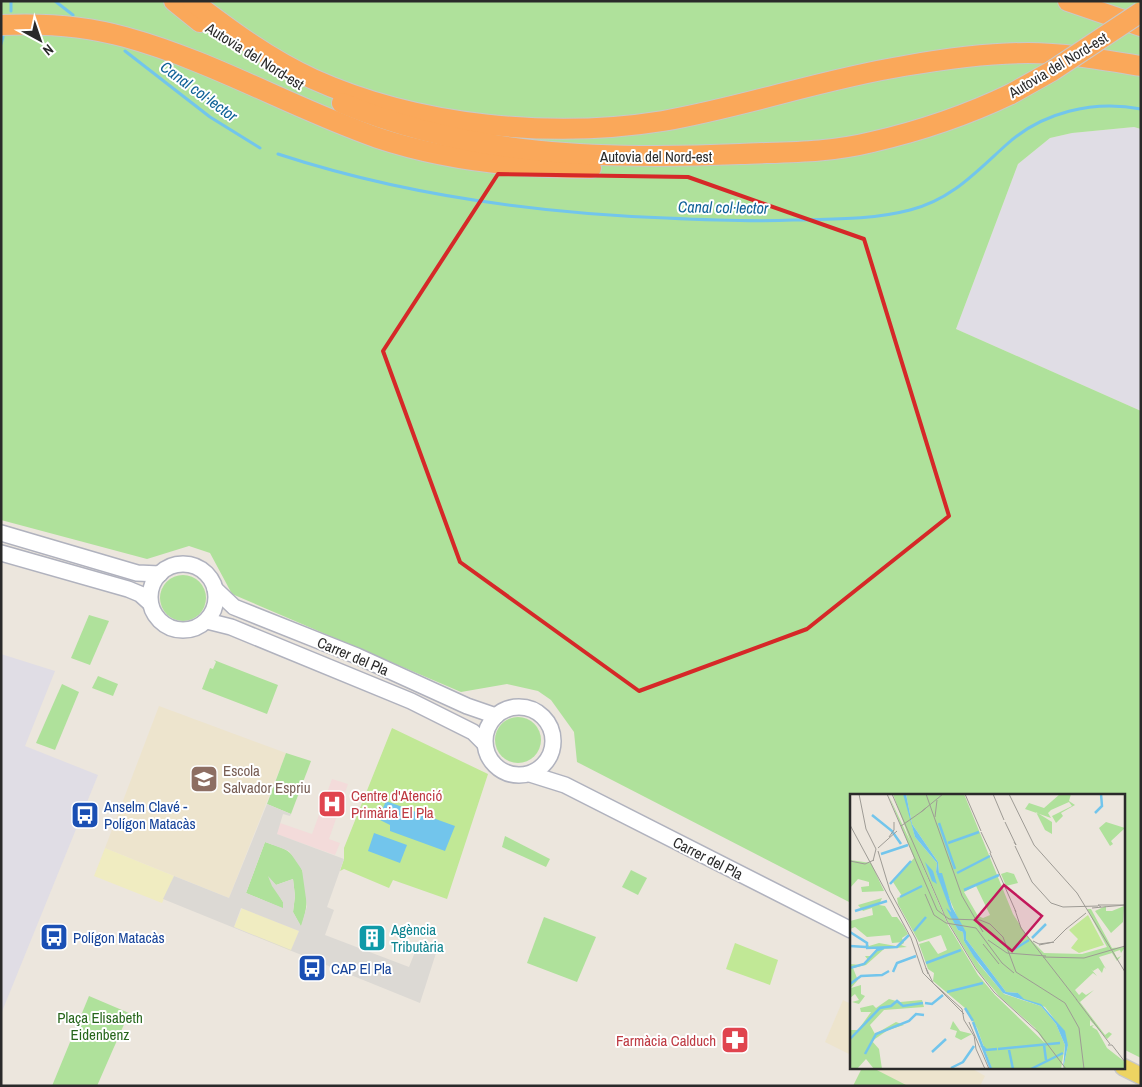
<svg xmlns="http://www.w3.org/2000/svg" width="1142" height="1087" viewBox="0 0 1142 1087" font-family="'Archivo Narrow',sans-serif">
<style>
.industrial{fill:#e0dde5}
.education{fill:#ede4cd}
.medical{fill:#f3dbda}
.green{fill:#afe19b}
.sand{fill:#f0ecc1}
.pitch{fill:#c1e896}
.plaza{fill:#dcd9d4;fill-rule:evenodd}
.water{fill:#72c5ec}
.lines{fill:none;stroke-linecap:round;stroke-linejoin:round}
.stream{stroke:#72c5ec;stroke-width:3}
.secondary-casing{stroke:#b0b2be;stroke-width:18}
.primary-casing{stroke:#c8c8c8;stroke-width:19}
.highway-casing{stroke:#c8c8c8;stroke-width:22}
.secondary{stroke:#fff;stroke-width:15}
.primary{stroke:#edd461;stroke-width:16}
.highway{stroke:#faa85a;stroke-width:20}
.highway-bridge-casing{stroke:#c8c8c8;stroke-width:22;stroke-linecap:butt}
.highway-bridge{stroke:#faa85a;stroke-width:20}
.marked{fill:none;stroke:#d62828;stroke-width:4;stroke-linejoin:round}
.labels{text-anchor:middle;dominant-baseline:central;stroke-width:4;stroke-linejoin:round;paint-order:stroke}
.street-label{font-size:15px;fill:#2a2a2a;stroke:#fff}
.education-label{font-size:15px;fill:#785e54;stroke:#fff;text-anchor:start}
.health-label{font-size:15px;fill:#be3a42;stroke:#fff;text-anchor:start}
.transit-label{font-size:15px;fill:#164399;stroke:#fff;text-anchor:start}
.culture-label{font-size:15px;fill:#0d838f;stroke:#fff;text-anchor:start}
.park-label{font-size:15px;fill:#27661c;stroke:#fff}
.water-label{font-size:16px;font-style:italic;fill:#106298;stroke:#fff}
.inset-river{fill:none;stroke:#72c5ec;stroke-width:2.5}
.inset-road{fill:none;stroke:#9e9b95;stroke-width:1}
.view{fill:#c2185b;fill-opacity:0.15;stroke:#c2185b;stroke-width:2.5}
.inset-edge{fill:none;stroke:#2a2a2a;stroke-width:2.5}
</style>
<rect width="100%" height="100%" fill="#ece6dd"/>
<g class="industrial">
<path d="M1134,127l7,2v282l-185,-82 62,-165 32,-26 22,-5z"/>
<path d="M1,654l54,17 -30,75 73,29 -97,239z"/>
</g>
<g class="education">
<path d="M159,706l127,47 -57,145 -124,-50z"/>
<path d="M843,1000l8,4v51l-26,-13z"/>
<path d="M862,1068h109l14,8 -5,10h-127z"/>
</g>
<path class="medical" d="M332,779l16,5 -19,55 11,4 -5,12 -59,-21 4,-11 32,11z"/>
<g class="green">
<path d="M1,1h1140v128l-7,-2 -62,6 -22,5 -32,26 -62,165 185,82v647l-18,-9v-253h-272v107l-274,-141 -3,-30 -23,-32 -13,-9 -31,-7 -46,8 -229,-98 -22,-41 -21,-7 -42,13 -146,-39z"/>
<circle cx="183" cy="598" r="23"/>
<path d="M89,615l20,6 -19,44 -19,-7z"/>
<path d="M214,660l64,25 -11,29 -65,-25 8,-21 3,1 3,-7z"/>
<path d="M98,676l20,8 -5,12 -21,-8z"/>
<path d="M62,684l17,8 -24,58 -19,-7z"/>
<circle cx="518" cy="740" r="23"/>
<path d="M286,753l25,8 -20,53 -24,-10z"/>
<path d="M505,836l45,23 -4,8 -44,-20z"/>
<path d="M265,842c8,3 19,5 25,11 20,17 20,52 11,74l-8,-15 2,-16 -2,-17 -17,6 -7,-7 14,24 1,7 -38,-16z"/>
<path d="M631,870l16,8 -9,17 -16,-8z"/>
<path d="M544,917l52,20 -19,45 -50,-19z"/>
<path d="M89,996l40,17 -32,73h-45z"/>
<path d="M862,1068h11l33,17 -53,1z"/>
</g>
<g class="sand">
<path d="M105,848l69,28 -12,27 -68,-27z"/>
<path d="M242,908l57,23 -8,20 -57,-24z"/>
</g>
<g class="pitch">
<path d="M392,728l96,46 -41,125 -54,-19 -4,8 -45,-19 -4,2 4,-12v-11z"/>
<path d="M735,943l43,17 -8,25 -44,-16z"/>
</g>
<path class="plaza" d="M267,804l24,10 -1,2 -7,-2 -6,20 67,25 -17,48 7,3 -9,25 84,32 10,-25 18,8 -17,53 -257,-104 11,-23 55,22zM265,842l24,9 13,19 5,36 -6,20 -8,-14 2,-16 -2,-17 -17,6 -8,-9 4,10 11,16v6l-37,-15zM241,908l58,23 -8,19 -57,-23z"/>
<g class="water">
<path d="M386,801l69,25 -10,25 -55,-20v-6l-12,-6z"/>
<path d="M374,833l33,12 -7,18 -32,-12z"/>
</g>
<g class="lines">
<g class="stream">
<path d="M55,1l18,14"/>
<path d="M11,11v-10"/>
<path d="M1,44l2,-7"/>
<path d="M125,51l85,66 50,31"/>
<path d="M278,154c125,41 257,59 388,64 42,2 84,4 127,2 38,-1 79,0 117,-10 41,-10 66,-38 96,-65 36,-33 87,-45 135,-36"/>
</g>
<defs>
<g id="secondary">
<path d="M1,533l136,40 23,1"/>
<path d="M1,553l127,36 12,5 10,9"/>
<circle cx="183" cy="597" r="33"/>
<path d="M215,589l19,18 123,49 110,50 29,10"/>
<path d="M207,621l24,6 180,74 62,31 11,11"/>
<circle cx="519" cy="741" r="34"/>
<path d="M530,774l35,11 286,145"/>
</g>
<path id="primary" d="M1123,1067l18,9"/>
<g id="highway">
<path d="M174,1l26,21"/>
<path d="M192,1c38,29 77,58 121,78 104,47 238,60 350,42 81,-14 160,-42 241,-55 40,-7 83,-13 124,-13 37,0 76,7 113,13"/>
<path d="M1068,1l73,25"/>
<path d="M1,25c41,-2 85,1 124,12 88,24 167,71 253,101 66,22 144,30 213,30"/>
<path d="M342,103c127,53 263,57 398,51 45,-2 88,-1 132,-12 48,-11 95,-27 139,-48"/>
</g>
</defs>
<use href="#secondary" class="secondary-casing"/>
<use href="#primary" class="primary-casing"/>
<use href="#highway" class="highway-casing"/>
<use href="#secondary" class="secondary"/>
<use href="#primary" class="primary"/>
<use href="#highway" class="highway"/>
<defs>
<path id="highway-bridge" d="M1011,94l41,-23 89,-59"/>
</defs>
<use href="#highway-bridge" class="highway-bridge-casing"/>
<use href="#highway-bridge" class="highway-bridge"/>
</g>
<path class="marked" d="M498,174l190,3 176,62 85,277 -142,113 -168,62 -179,-129 -77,-211z"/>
<defs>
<symbol id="school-square" viewBox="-11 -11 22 22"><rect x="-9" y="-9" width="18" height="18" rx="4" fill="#8d6e63" stroke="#fff"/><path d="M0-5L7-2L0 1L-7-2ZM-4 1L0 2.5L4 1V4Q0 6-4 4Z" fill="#fff"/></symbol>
<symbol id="hospital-square" viewBox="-11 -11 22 22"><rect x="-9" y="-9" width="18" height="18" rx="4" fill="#e0444e" stroke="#fff"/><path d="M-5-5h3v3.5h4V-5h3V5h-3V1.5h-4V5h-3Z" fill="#fff"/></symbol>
<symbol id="bus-square" viewBox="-11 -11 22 22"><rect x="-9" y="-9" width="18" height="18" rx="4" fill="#1a4fb4" stroke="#fff"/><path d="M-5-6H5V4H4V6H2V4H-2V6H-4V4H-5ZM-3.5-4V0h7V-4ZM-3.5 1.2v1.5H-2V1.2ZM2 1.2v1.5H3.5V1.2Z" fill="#fff"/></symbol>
<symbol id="building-square" viewBox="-11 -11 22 22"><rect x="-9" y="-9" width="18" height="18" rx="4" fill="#0f9aa8" stroke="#fff"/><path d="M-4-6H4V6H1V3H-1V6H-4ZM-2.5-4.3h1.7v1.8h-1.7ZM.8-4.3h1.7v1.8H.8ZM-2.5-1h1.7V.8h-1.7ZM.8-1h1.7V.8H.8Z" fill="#fff"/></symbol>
<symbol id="pharmacy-square" viewBox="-11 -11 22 22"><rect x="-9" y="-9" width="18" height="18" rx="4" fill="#e0444e" stroke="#fff"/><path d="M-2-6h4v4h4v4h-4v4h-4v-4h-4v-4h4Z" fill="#fff"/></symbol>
</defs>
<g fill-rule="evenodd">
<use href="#school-square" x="188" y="763" width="32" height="32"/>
<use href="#hospital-square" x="316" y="788" width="32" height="32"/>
<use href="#bus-square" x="69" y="799" width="32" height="32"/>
<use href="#bus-square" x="38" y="921" width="32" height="32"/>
<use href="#building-square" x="356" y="922" width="32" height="32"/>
<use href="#bus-square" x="296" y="952" width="32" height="32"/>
<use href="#pharmacy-square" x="719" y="1024" width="32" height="32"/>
</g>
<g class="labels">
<g class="street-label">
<text transform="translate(255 56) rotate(32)">Autovia del Nord-est</text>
<text transform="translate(1058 65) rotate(-31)">Autovia del Nord-est</text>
<text x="656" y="156">Autovia del Nord-est</text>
<text transform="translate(353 656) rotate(23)">Carrer del Pla</text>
<text transform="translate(708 858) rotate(27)">Carrer del Pla</text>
</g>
<g class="education-label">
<text x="223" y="770">Escola<tspan x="223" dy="17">Salvador Espriu</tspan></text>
</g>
<g class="health-label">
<text x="351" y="795">Centre d'Atenció<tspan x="351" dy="17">Primària El Pla</tspan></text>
<text x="716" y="1040" text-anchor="end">Farmàcia Calduch</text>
</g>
<g class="transit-label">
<text x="104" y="806">Anselm Clavé -<tspan x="104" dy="17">Polígon Matacàs</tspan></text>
<text x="73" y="937">Polígon Matacàs</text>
<text x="331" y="968">CAP El Pla</text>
</g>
<g class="culture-label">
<text x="391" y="929">Agència<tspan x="391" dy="17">Tributària</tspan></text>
</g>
<g class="park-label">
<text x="100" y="1017">Plaça Elisabeth<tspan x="100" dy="17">Eidenbenz</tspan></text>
</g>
<g class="water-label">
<text transform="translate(199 91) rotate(36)">Canal col·lector</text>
<text transform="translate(723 207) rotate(1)">Canal col·lector</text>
</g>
</g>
<g transform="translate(850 794)">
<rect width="275" height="275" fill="#ece6dd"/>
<path d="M38,0l23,49 -18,-49h10l2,4 10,39 22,26 -1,9 11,23 5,23 6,12 5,2 1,9 15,23 25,30 37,12 15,18 9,21 -4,24h-69l-15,-41 -12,-20 -32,-27 1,-8 -6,-4 -9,-25 10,-3 9,13 9,-4 -6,-15 -22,7 -21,-38 -1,-6 5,-2 -9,-14 21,-24zM64,52l33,74 31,51 22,26 35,31 10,15 -50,-48 -17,-20 -30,-50zM56,0h58l49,120 14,22 17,17 38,1 25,-7 -20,-38h4l21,39 13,-1 -4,6 -1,-3 -6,2 3,6 4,-2 -4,5 -5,-8 -13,4 7,12 -2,-2 -2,6 -4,-5 -5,3 -2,-2 6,7 -4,-3 -18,17 4,5 3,-3 4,3 8,-5 -14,12 25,33 4,-3 3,2 -5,5 -17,-19v6l4,-1 -2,2 5,3 10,18 18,14v7h-62l5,-24 -13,-25 -10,-13 -23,-8 -4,-6 -12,-1 -40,-53 -27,-66 -1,-11 -26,-38zM126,92l14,29 -7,3 -5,-2 -14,-24zM210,0h11l-2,7 6,4 -14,8 2,3 -7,7 -4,-7 20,-10 -3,-4 -18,8 -3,3 3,5 -26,-9 4,-6 15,5zM186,18l16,10v12l-7,-4zM256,28l19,6 -14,13 2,3 -3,2 -11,-18zM0,66l21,3 13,28 -22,1 -1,-5 8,-1v-4l-11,-3 -8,9zM157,78l7,2 4,9 -12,3 -5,-12zM32,104l-3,7 6,1 7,11h5l6,8 5,9 -6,4 2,5 -3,2 6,2 -23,2 -18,16 -13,3 4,10 -4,4 5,-2 -7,8 10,-3v9l4,2 -6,8 -7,-2 7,-2 -4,-6 -5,4v-34l11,1 7,-5 -3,-4h7l5,-8 -11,1v-6l-4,-2 5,2 2,3 10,-3 17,3 8,-4 -12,1 -2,-8 -23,2 -12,-10 -5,2v-8l23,-6 -1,-7 -9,3 -5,-6zM256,112v5h6l12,-5 -1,16 -12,11 -16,-22zM39,205l11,3 22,-2 2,7 -40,3 -14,15 5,9 21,-12 8,3 -16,5 -16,11 7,8 3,20h-8l-8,-10 -9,10h-7v-39h8l13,-18h-10l-1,-4 13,-3 3,3zM103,227l7,10 12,3 -11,6 -6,-3 2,-6 -7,-2z" fill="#afe19b" fill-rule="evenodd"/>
<path d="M238,121l16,30 -25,8 -8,-5 7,-9 -9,-9z" fill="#c1e896"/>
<path d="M53,0h3l6,30 26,38 1,11h3l10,34 14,25v7l40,53 12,1 6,6 17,5 24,27 3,14 -5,24 2,-24 -9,-21 -15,-18 -38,-13 -29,-36 -10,-16 -1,-9 -5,-2 -12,-22 5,4 -15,-40 1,-9 -22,-26zM75,68l8,9 4,13 -5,-3z" fill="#72c5ec"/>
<path class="inset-river" d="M245,19l7,-7 -1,-12M22,21l20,16 9,13M89,29l16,46M98,49l31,-11M31,60l27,-9M107,79l33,-17M40,90l21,-23M114,96l35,-15M50,103l22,-11M5,117l32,-10M64,137l12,-14M0,138l17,11v5M182,144l14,-14M0,152l16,1M16,154l31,-1 12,-12M163,156l16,-10M76,169l35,-13M0,174l14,-4 13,-14 7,-2M43,178l4,-9 19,-7M0,190l11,-8 21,-1 7,-4M97,198l36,-9M75,209l7,1 11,-9M115,214l8,13M123,228l18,47M0,245l30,-31 11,-2 6,-5 6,5 20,-3M131,251l5,5 11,-1M194,251l2,15M148,255l62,-6M159,256l4,19M82,258l14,-13M15,260l11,-20 33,-13 7,-7 8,1M101,274l12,-6 11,-16M181,275l32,-16"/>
<path class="inset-road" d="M9,0l7,35 10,20 -3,12M37,0l50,116 12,9 31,1 10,4 13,13 13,35 49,31 14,25 5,41M42,0l55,127 29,48 18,23 45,41 27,36M76,0l36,102 21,36M115,0l16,37M143,0l11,26M159,0l25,51 43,48 48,79M76,14l-5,4 22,-18M85,23l2,-17M155,28l11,23 -2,-3M0,31l61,113 12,35 41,41M51,32l20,-14M131,38l10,21M39,43l5,-7v-8M165,52l17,36 19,21 12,4 35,-1M28,54l19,-17M28,57l12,40 26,48 12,35M140,59l26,59M0,67l15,3 9,-4M75,100l9,21 12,8 30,5 26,35 12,10M251,113l-3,-2h27M242,114l33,-3M165,116l6,18 56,72M216,135l20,-16M138,146l19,13 39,3M183,147l6,3 15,-2 -15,3M204,147l13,-13M133,150l16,20M193,163l41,1 41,-12M76,174l7,15 29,26 2,11 10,16M226,205l34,45M119,228l20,47M124,241l2,14 9,20M258,251h4l13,17"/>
<path class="view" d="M154,91l38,31 -30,35 -37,-31z"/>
<rect width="275" height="275" class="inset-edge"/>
</g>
<rect width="1142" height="1087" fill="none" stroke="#2a2a2a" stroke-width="5"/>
<g transform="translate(40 40) rotate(140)" stroke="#ffffff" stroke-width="4" paint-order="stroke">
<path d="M0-4L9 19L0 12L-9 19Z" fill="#2a2a2a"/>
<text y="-8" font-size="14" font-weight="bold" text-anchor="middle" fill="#2a2a2a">N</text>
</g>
</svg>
